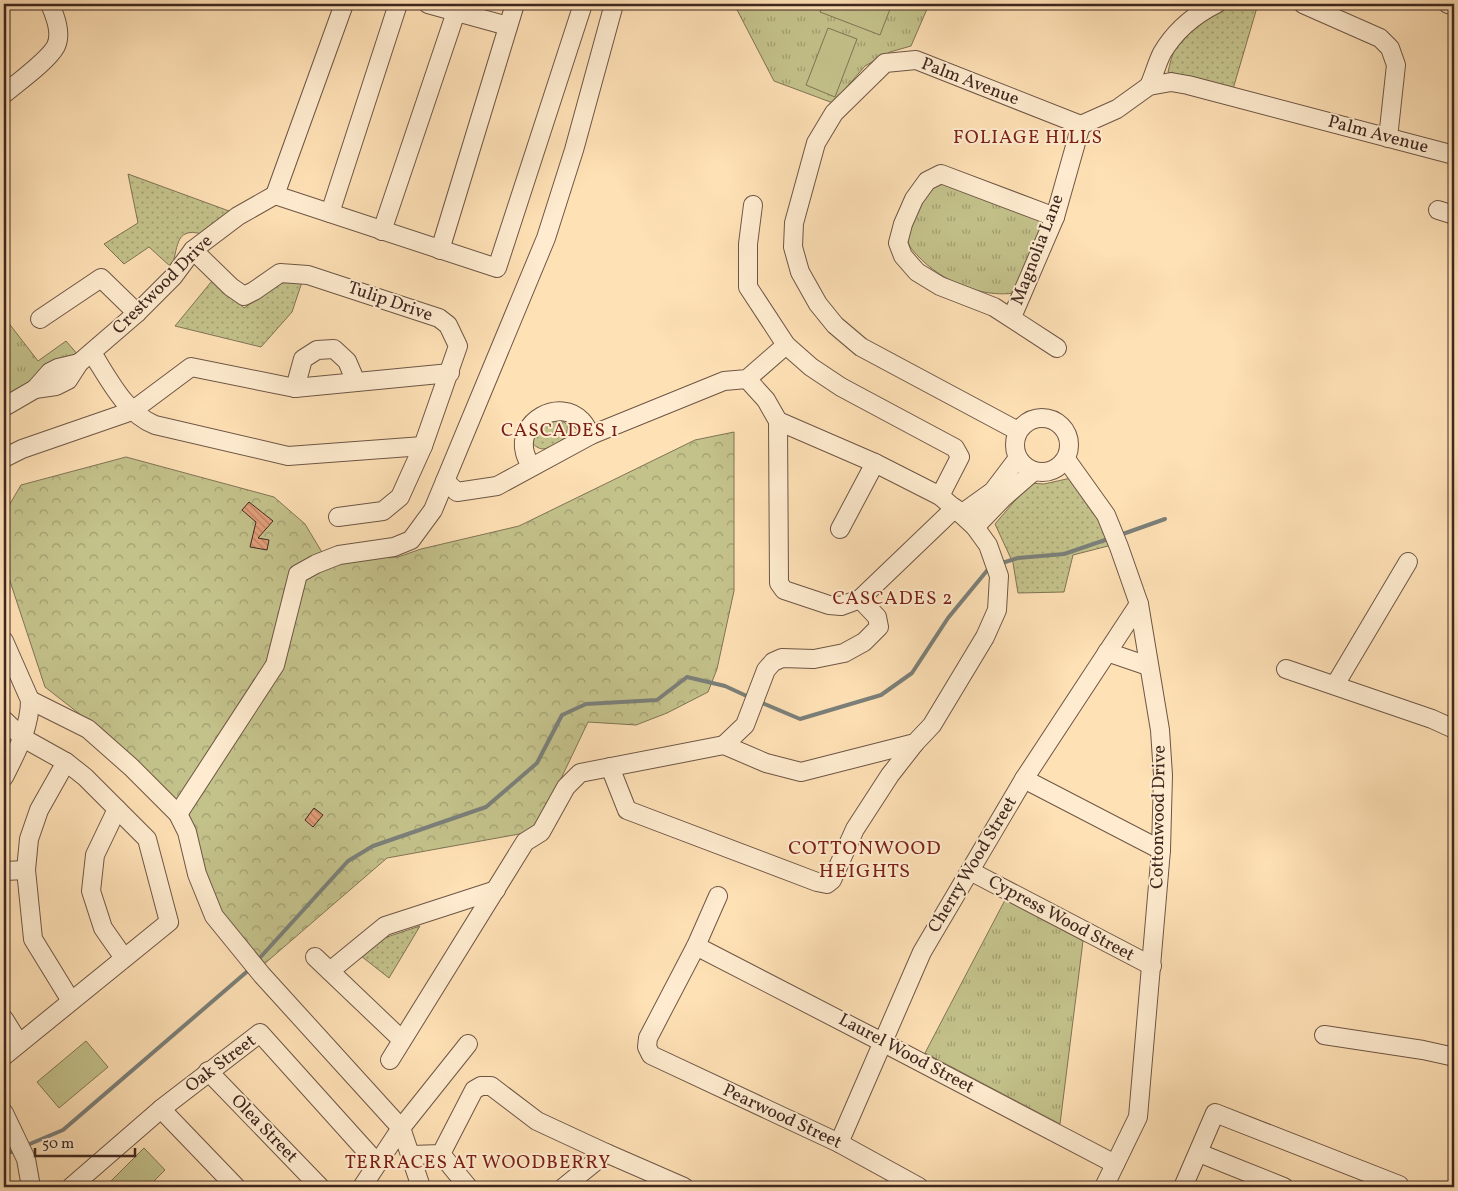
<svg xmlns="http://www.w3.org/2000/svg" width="1458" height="1191" viewBox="0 0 1458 1191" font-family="Vollkorn,serif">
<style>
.grass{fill:url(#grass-dots);stroke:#817455}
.forest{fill:url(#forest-crowns);stroke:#817455}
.park{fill:url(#park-tufts);stroke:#817455}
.pitch{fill:#c4c28b;stroke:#817455}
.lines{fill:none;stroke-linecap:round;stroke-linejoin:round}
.stream{stroke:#7b807a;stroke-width:4}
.building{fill:url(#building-back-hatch);stroke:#3e271f}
.minor-casing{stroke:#6e5645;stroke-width:20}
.minor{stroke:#ffecd0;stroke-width:18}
.labels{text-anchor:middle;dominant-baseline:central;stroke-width:4;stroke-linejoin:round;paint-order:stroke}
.street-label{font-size:18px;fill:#3e271f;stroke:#ffecd0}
.neighbourhood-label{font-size:19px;letter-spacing:1px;fill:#7a1f14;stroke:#ffecd0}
.quarter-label{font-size:20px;letter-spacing:1px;fill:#7a1f14;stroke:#ffecd0}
</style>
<defs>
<pattern id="grass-dots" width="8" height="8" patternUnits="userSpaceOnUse" patternTransform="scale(1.25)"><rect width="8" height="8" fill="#c4c28b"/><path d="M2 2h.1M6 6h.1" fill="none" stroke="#a19e71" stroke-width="1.8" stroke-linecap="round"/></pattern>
<pattern id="forest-crowns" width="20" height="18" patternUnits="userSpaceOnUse" patternTransform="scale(1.25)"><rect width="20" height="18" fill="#c4c28b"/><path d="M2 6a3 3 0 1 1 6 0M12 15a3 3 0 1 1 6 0" fill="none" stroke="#a19e71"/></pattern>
<pattern id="park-tufts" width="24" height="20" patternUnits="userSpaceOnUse" patternTransform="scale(1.25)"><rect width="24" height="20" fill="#c4c28b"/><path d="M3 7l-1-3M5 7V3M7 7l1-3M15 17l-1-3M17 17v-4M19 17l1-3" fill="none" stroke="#a19e71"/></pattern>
<pattern id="building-back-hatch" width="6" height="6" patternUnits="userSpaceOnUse" patternTransform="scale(1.25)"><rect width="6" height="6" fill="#e49f7a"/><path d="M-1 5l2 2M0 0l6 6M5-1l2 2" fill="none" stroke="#ba8263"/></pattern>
</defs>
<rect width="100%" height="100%" fill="#ffe1b6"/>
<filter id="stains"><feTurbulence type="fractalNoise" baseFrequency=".004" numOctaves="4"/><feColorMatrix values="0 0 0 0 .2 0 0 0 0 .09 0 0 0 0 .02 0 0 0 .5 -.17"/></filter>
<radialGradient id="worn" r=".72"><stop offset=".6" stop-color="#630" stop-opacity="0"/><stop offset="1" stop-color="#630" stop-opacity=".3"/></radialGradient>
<g class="grass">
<path d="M1237,4h21l-25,85 -65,-17c2,-8 4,-19 9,-26 15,-21 37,-33 60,-42z"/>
<path d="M128,174l112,41 -38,19c-29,-8 -23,17 -31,33l-22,-20 -25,17 -20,-20 34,-21z"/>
<path d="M286,279l16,3 -10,30 -31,35 -86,-21 37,-45 23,17 9,10z"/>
<path d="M548,418l13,2 7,5 -2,12c-12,8 -24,20 -35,4l3,-9z"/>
<path d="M1071,478l18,20 23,47 -39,10 -9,37 -46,1 -5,-30 -18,-39 35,-41 14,1z"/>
<path d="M420,926l-31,52 -28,-22 20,-17z"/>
</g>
<path class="forest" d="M734,432v159l-17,78 -9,23 -41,21 -31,12 -48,-3 -52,109 -149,27 -124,107 -42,-54 -15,-37 -18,-61 -93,-87 -50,-39 -41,-124v-49l17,-29 105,-28 148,40 31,27 18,30 19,5 56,-2 23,-8 98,-23 176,-86z"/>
<g class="park">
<path d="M734,4h180l13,5 -16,37 -21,6 -25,14 -32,37 -59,-22z"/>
<path d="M938,183h8l95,34 6,8 -32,68c-34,5 -74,-12 -97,-37 -4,-4 -10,-10 -10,-16 -1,-18 17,-46 30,-57z"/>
<path d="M4,317l34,44 28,-20 13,15 -40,25 -35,18z"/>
<path d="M1005,900l78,41 -23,183 -135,-71z"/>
</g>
<g class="pitch">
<path d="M823,4h69l-12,31 -60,-23z"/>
<path d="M828,28l29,11 -22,58 -29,-12z"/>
<path d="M86,1041l22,26 -49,41 -22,-26z"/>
<path d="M144,1148l21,22 -17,17h-40l-2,-1z"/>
</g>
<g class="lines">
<g class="stream">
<path d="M1120,535l45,-16"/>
<path d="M999,564l19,-6 46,-4 47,-16"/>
<path d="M760,702l40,17 81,-24 31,-22 36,-55 42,-51"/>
<path d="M256,962l92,-101 25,-15 113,-39 51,-44 25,-48 24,-11 71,-4 30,-23 38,9 26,12"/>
<path d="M25,1146l38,-16 187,-161"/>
<path d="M4,1155l12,-5"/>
</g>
</g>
<g class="building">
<path d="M249,502l24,19 -15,17 11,2 -2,10 -17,-3 6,-25 -14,-12z"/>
<path d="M314,808l9,7 -10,12 -8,-7z"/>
</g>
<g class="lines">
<defs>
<g id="minor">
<path d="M428,4l80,22"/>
<path d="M1303,4l77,34 10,10 6,17 -8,73"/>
<path d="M1448,4l6,2"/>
<path d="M1149,86c5,-11 8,-23 13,-33 13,-22 32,-38 54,-49"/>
<path d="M4,94c14,-12 44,-33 52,-48 6,-13 -1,-30 -6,-42"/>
<path d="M275,195l222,73 86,-264"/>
<path d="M275,195l69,-191"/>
<path d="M753,205l-5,39v43l38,58 25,22 30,20 114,61 5,9 -20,39"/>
<path d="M1438,210l16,5"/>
<path d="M330,213l68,-209"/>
<path d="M1055,217l-114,-43 -14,7 -13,18 -11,25 -5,19 5,13 14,16 23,14 54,21 63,41"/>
<path d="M382,231l74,-219"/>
<path d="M193,250l38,37 13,9 10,-5 26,-18 28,2 131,43 9,7 10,21 -35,100 -23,51 -17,14 -45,6"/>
<path d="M440,250l75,-246"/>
<path d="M1012,317l43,-100 26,-92"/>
<path d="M40,319l61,-41 36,35"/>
<path d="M92,353c17,26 33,60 63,72l133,31 135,-10"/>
<path d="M295,388l8,-29 14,-9 17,-1 13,12 9,21"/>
<path d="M35,389l21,-3 12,-6 11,-17 58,-50 36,-36 20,-27 45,-34 37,-21"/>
<path d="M4,407l31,-18 15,-17 8,-4 21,-5"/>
<circle cx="1042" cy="445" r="27"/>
<path d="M778,421l1,162 5,7 45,15 12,1 19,-7 95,-91"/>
<path d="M1018,431l-157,-84 -26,-22 -17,-21 -18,-32 -7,-25 1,-24 22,-80 18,-30 51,-50 31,-3 165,65 36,-16 32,-23 22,-4 17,3 266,70"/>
<path d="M4,458l18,-9 110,-38 59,-44 104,21 155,-15"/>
<path d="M1066,459l40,56 13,32 20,57 21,126 3,45 -2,75 -23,267 -34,70"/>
<path d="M531,467c-2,-4 -5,-10 -6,-14 -9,-32 35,-56 57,-32 4,4 6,10 9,14"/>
<path d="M445,481l12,11 40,-6 94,-51 133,-54 23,-2 39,-34"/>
<path d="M961,514l32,-23 25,-33"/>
<path d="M975,527l28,-29 31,-27"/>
<path d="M840,529l35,-66"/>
<path d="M4,641l26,59c0,28 -14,53 -26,77"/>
<path d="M1107,652l41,14"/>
<path d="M1286,669l146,50 22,10"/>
<path d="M1335,685l73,-123"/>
<path d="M30,700l58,29 43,38 47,47 9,18 10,42 17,42 48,59 139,153 20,59"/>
<path d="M4,720l19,18 43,24 19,15 62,62 22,83 -165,134"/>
<path d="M724,745l21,-20 21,-55 7,-8 9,-4 32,1 30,-6 20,-11 15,-15 -2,-10 -17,-18"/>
<path d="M66,762l-27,48 -10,29 -3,31 7,69 38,62"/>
<path d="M610,767l17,43 190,72 10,2 5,-4 23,-51 35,-54 25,-32"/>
<path d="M1024,779l137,71"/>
<path d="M117,809l-22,46 -4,36 12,37 21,30"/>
<path d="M178,814l97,-149 23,-91 18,-10 23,-9 55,-8 17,-7 22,-30 113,-272 28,-88 40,-146"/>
<path d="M4,871l22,-1"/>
<path d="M970,871l182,95"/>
<path d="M718,896l-22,50 -48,92 -1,9 4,8 188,88 80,44"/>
<path d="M696,946l186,96 233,122"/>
<path d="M315,957l87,83"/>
<path d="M330,971l55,-45 111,-36"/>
<path d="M4,1019l15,24"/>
<path d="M1324,1035l99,15 27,6 4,-1"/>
<path d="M390,1060l135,-218 16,-10 25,-45 14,-14 144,-28 42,18 35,9 114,-29 17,-18 53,-88 12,-27 2,-34 -11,-31 -13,-18 -14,-13 -21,-18 -65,-33 -97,-42 -12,-21 -19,-21"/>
<path d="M208,1071l112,116"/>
<path d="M161,1109l75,78"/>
<path d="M4,1113l22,46 5,28"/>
<path d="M839,1143l83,-191 102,-173 115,-175"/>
<path d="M1199,1153l85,34"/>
<path d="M441,1154l27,33"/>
<path d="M411,1155l30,-1 33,-64 7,-4h10l46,35 69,32 78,34"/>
<path d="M71,1187l90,-78 99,-76 117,130"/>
<path d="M362,1187l39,-59 67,-84"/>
<path d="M564,1187l42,-34"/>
<path d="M1183,1187l32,-74 184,72v2"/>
</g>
</defs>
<use href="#minor" class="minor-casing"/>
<use href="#minor" class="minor"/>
</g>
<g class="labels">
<g class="street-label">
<text transform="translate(970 82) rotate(21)">Palm Avenue</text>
<text transform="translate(1378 135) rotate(15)">Palm Avenue</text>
<text transform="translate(1038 250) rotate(-69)">Magnolia Lane</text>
<text transform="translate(163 285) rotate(-45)">Crestwood Drive</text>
<text transform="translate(390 302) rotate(19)">Tulip Drive</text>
<text transform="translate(1159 817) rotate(-89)">Cottonwood Drive</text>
<text transform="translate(973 865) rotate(-59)">Cherry Wood Street</text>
<text transform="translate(1061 919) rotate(28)">Cypress Wood Street</text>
<text transform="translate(906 1054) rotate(28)">Laurel Wood Street</text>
<text transform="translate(221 1064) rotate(-37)">Oak Street</text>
<text transform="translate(782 1117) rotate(25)">Pearwood Street</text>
<text transform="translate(264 1129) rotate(46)">Olea Street</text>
</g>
<g class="neighbourhood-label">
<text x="1028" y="138">FOLIAGE HILLS</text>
<text x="560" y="431">CASCADES 1</text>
<text x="893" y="599">CASCADES 2</text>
<text x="478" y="1163">TERRACES AT WOODBERRY</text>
</g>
<g class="quarter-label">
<text x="865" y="849">COTTONWOOD<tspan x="865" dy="23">HEIGHTS</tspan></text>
</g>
</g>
<rect width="1458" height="1191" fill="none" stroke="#ffe1b6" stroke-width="20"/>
<rect x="5" y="5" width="1448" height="1181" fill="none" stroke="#3e271f" stroke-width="2.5"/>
<rect x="10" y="10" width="1438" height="1171" fill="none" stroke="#3e271f"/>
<path d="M35 1148v8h100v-8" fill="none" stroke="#3e271f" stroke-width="2.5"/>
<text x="42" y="1148" font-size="15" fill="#3e271f" stroke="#ffecd0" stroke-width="4" paint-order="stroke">50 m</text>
<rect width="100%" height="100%" filter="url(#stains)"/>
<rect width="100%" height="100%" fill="url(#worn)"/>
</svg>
